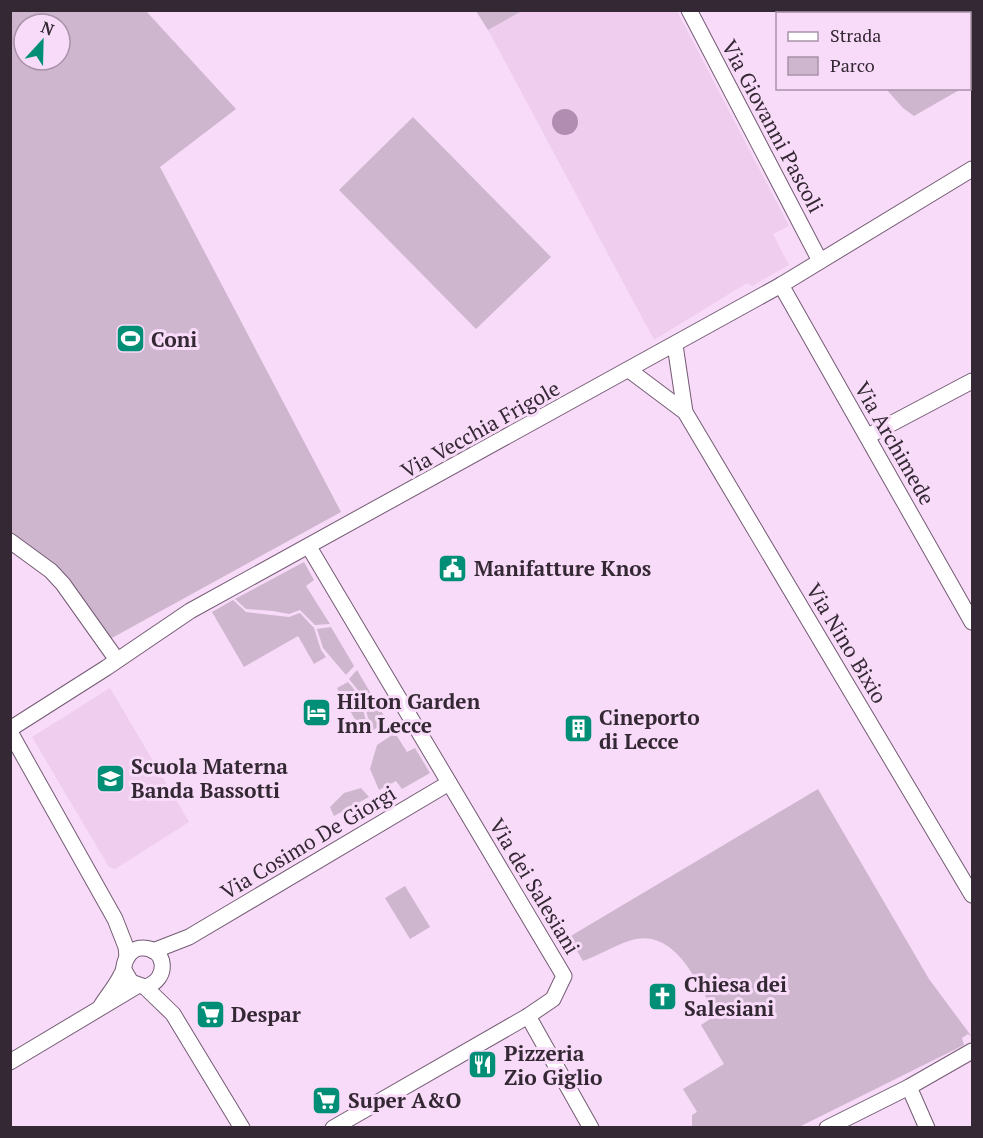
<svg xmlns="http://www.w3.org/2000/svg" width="983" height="1138" viewBox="0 0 983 1138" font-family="'PT Serif',serif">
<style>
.built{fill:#efcdee}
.green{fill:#cfb6cf;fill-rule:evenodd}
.water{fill:#b18eb1}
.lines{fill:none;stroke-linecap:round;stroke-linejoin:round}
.minor-casing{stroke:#745b74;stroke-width:17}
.minor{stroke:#fff;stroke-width:15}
.labels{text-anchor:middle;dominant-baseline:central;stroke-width:6;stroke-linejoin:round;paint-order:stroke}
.street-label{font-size:21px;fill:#332833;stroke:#f8dbf8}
.poi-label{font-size:21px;font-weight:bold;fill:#332833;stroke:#f8dbf8;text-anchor:start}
</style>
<rect width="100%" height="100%" fill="#f8dbf8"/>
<g class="built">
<path d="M522,11h155l112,215 -16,8 16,31 -37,21 -5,-3 -93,57 -166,-310z"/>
<path d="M110,688l79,134 -74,47 -6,-2 -77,-130z"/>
</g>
<g class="green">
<path d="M949,10l2,3 -124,1 -2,-3z"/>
<path d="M11,11h135l90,98 -76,58 181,345 -231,127 -99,-104zM24,24h36v36h-36z"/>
<path d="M476,11h46l-34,19z"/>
<path d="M886,89h75l-47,27 -11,-8z"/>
<path d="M413,117l138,140 -75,72 -137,-139z"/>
<path d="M304,562l10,18 -8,6 24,38 -15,1 -15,-15 -11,4 -16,-3 -27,-2 -11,-10z"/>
<path d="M233,600l13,12 43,5 11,-4 14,15 7,22 5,7 -12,7 -16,-28 -54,31 -32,-55z"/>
<path d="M331,627l23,39 -8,9 -23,-27 -6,-19z"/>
<path d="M357,670l30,51 -15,10 -11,-37 -12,-15z"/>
<path d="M348,682l11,13 10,37 -5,3 -27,-47z"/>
<path d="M395,733l12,19 8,-4 15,25 -28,16 -6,-8 -17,9 -9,-21 7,-24z"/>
<path d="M361,788l8,9 -35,19 -4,-9 14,-14z"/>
<path d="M818,789l111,190 43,58 -4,-3 -6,4 2,7 -165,82h-107v-12l5,-3 -14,-23 41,-25 -23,-39 15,-10c-18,-30 -41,-90 -87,-74 -16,5 -29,14 -46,20l-14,-24z"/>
<path d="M405,886l25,41 -20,12 -25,-41z"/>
</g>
<circle class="water" cx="565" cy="122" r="13"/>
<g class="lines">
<defs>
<g id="minor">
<path d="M689,10l131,251"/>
<path d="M781,285l191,337"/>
<path d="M675,345l10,67"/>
<path d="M629,370l56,42 287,483"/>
<path d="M868,436l104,-55"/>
<path d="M10,541l41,30 12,13 54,76"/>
<path d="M309,547l255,429 -11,23 -25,17 -195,112"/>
<path d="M10,729l96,-61 84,-57 591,-326 191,-116"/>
<path d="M10,732l105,187 11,28 1,10"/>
<path d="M153,951l36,-14 260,-154"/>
<path d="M145,987l28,27 69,114"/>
<path d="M101,1006c6,-10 15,-20 20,-31 4,-5 2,-12 6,-17 3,-6 9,-10 15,-10 25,-1 28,32 3,39l-14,-5 -7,-12"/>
<path d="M528,1016l63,112"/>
<path d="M10,1062l127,-76"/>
<path d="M909,1087l18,41"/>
<path d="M827,1128l82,-41 63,-36"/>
</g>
</defs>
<use href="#minor" class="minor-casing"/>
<use href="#minor" class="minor"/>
</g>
<defs>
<symbol id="stadium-square" viewBox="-11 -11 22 22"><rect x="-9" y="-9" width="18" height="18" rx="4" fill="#008e77" stroke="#f8dbf8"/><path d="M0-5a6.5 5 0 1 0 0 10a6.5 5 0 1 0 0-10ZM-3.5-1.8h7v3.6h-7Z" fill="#fff"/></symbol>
<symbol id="civic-square" viewBox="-11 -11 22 22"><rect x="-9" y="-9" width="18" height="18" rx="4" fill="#008e77" stroke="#f8dbf8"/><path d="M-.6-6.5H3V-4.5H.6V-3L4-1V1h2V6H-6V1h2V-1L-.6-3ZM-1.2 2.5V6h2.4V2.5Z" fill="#fff"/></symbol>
<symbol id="hotel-square" viewBox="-11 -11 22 22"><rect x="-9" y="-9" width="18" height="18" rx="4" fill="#008e77" stroke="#f8dbf8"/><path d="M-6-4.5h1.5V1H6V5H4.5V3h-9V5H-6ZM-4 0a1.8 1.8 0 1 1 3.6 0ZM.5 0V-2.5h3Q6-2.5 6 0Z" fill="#fff"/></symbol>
<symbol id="building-square" viewBox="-11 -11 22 22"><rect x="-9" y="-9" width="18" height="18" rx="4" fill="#008e77" stroke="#f8dbf8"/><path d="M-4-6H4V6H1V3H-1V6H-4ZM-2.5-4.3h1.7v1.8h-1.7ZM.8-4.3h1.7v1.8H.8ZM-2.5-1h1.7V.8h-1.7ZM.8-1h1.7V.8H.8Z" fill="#fff"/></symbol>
<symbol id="school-square" viewBox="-11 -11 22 22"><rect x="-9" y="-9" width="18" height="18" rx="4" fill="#008e77" stroke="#f8dbf8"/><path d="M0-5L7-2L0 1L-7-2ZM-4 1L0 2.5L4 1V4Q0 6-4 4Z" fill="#fff"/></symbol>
<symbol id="church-square" viewBox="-11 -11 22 22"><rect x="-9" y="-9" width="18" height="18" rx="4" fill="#008e77" stroke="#f8dbf8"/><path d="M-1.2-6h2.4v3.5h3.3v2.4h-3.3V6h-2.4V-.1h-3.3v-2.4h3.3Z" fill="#fff"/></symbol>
<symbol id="supermarket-square" viewBox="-11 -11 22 22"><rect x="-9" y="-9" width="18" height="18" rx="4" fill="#008e77" stroke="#f8dbf8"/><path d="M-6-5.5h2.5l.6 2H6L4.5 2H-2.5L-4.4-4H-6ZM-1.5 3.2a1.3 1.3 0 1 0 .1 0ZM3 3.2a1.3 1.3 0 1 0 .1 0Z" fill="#fff"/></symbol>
<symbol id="restaurant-square" viewBox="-11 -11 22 22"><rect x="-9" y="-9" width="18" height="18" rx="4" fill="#008e77" stroke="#f8dbf8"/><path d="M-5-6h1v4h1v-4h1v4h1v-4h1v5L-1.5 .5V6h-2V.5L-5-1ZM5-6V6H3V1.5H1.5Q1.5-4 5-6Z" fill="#fff"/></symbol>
</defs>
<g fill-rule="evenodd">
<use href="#stadium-square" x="114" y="322" width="33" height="33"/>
<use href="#civic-square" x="436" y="552" width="33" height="33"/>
<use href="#hotel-square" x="300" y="696" width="33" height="33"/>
<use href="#building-square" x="562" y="712" width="33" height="33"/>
<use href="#school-square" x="94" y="762" width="33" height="33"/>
<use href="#church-square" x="646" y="980" width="33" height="33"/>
<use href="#supermarket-square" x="194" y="998" width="33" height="33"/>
<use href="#restaurant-square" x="466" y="1048" width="33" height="33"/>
<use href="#supermarket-square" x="310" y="1084" width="33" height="33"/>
</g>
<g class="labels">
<g class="street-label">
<text transform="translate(773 126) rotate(62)">Via Giovanni Pascoli</text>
<text transform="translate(480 429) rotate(-29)">Via Vecchia Frigole</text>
<text transform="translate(895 443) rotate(60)">Via Archimede</text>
<text transform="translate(847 643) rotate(59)">Via Nino Bixio</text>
<text transform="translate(308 842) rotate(-31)">Via Cosimo De Giorgi</text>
<text transform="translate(535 886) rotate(59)">Via dei Salesiani</text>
</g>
<g class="poi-label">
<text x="151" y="339">Coni</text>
<text x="474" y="568">Manifatture Knos</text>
<text x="337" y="701">Hilton Garden<tspan x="337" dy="24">Inn Lecce</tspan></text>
<text x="599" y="717">Cineporto<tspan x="599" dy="24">di Lecce</tspan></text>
<text x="131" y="766">Scuola Materna<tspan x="131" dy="24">Banda Bassotti</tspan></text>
<text x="684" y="984">Chiesa dei<tspan x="684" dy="24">Salesiani</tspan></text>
<text x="231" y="1014">Despar</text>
<text x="504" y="1053">Pizzeria<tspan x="504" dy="24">Zio Giglio</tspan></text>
<text x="348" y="1100">Super A&amp;O</text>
</g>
</g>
<rect width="983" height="1138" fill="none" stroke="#332833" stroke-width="24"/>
<rect x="776" y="12" width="195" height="78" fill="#f8dbf8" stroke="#a993a9" stroke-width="1.5"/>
<rect x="788" y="32" width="30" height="9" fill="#ffffff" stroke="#a993a9" stroke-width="1.5"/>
<text x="830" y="42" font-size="18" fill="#332833">Strada</text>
<rect x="788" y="57" width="30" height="18" fill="#cfb6cf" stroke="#a993a9" stroke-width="1.5"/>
<text x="830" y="72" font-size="18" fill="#332833">Parco</text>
<g transform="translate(42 42) rotate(22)"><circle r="28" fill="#f8dbf8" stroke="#a993a9" stroke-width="1.5"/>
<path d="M0-4.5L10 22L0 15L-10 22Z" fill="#008e77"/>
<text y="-9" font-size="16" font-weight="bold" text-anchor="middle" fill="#332833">N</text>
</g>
</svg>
